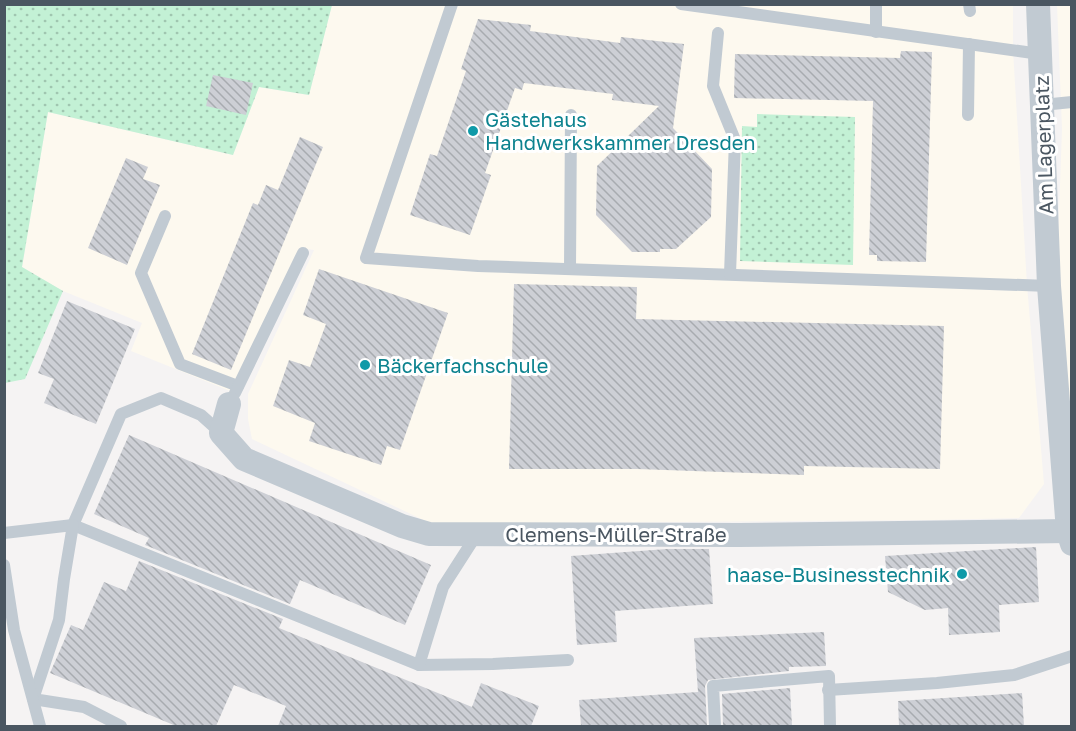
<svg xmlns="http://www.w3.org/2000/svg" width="1076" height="731" viewBox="0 0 1076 731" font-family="'Golos Text',sans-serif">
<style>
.commercial{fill:#fdf9ef}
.grass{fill:url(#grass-dots)}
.building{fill:url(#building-back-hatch)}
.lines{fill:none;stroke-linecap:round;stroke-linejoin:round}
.lane{stroke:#c1cad2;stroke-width:12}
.street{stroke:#c1cad2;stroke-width:24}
.culture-dot{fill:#0f9aa8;stroke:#fff;stroke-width:2}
.labels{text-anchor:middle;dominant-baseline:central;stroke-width:6;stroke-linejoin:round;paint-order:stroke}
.culture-label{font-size:20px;fill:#0d838f;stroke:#fff;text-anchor:start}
.street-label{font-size:20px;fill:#4a5661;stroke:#fff}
</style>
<defs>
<pattern id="grass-dots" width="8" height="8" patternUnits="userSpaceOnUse" patternTransform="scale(1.5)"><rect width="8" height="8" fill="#c3f1d5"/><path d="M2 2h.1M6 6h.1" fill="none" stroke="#a0c6b0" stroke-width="1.8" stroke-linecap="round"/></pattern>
<pattern id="building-back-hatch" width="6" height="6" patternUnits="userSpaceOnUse" patternTransform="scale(1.5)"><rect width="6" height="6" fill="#cdcfd5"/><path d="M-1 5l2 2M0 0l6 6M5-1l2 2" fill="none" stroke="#a8abb0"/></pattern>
</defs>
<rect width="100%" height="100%" fill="#f5f3f3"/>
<g class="commercial">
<path d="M332,5h681v45l14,235 17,199 -25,34 -87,2 -500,4 -180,-85 -4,-20v-25l66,-144 -14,-2 -70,143 -99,-40 11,-28 -79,-32 -41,-24 26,-155 185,43 26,-68 50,8z"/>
<path d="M1057,5h15l-1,441 -13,-204 4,-113z"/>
</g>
<g class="grass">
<path d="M5,5h327l-23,90 -50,-8 -26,68 -185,-43 -26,155 41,24 -38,88 -20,4z"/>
<path d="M757,114l98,3 -2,148 -113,-4 2,-135 15,1z"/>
</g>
<g class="building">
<path d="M478,19l53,6 -1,6 90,12 1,-6 63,7 -11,84 39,41 -1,48 -35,32h-16v3h-28l-36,-37 1,-49 62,-60 -47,-6 1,-6 -89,-11 -2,7 -7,-2 -30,85 6,2 -21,60 -60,-20 20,-61 7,2 29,-85 -5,-2z"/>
<path d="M901,51l31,1 -6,210 -49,-1v-6h-8l4,-154 -139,-3 1,-44 165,4z"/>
<path d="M213,75l40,8 -7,32 -40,-9z"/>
<path d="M300,137l23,10 -92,223 -39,-16 61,-151 5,2 8,-20 12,5z"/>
<path d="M126,158l22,9 -5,12 17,6 -33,80 -39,-17z"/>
<path d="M319,269l129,44 -48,137 -13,-4 -6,19 -72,-24 6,-18 -42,-17 16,-46 21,7 16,-43 -23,-9z"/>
<path d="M514,284l123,3 -1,32 308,7 -4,143 -136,-3v9l-167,-6h-128z"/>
<path d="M67,301l68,28 -39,95 -52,-21 10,-24 -16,-6z"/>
<path d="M129,435l302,130 -26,60 -105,-45 -10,24 -145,-59 4,-7 -55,-24z"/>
<path d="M1036,547l3,55 -40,3 1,27 -51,3 -1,-27 -23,2 -37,-18 -3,-36z"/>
<path d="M667,549h42l4,55 -98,7 2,31 -40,3 -6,-89z"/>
<path d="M139,561l144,58 -4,9 193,79 9,-24 58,23 -8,20h-253l8,-20 -52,-21 -18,41h-40l-126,-53 21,-48 12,5 21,-48 22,9z"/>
<path d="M824,632l2,34 -37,1v4l-81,9 -3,6 2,40h-126l-2,-26 119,-8 -4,-54z"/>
<path d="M790,688l2,38h-69l-1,-32z"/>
<path d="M1022,693l2,33h-125l-1,-25z"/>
</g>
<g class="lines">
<g class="lane">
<path d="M452,4l-86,254 112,8 571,20"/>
<path d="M681,4l359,50"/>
<path d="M876,4v28"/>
<path d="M969,4l1,7"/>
<path d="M718,33l-5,53 22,54 -5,134"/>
<path d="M1042,105l30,-3"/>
<path d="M968,115l1,-71"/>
<path d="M165,216l-24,57 39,91 58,22"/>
<path d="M570,269l1,-154"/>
<path d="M235,393l68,-140"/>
<path d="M221,433l-20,-18 -40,-17 -40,16 -48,111 346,140 74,-1 75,-4"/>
<path d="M4,533l69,-8 -9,54 -5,41 -26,79 51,8 37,19"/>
<path d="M4,565l10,65 26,96"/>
<path d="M419,665l24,-78 34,-53"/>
<path d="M828,690l109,-7 77,-8 58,-19"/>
<path d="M715,726l-2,-40 116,-10 1,50"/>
</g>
<g class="street">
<path d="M1038,4l11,282 19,245 4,13"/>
<path d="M229,404l-8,29 23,26 158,67 27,8 310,1 329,-4"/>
</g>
</g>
<g class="culture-dot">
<circle cx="473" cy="131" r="6"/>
<circle cx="365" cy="365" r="6"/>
<circle cx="962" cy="574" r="6"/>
</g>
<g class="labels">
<g class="culture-label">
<text x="485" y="119">Gästehaus<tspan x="485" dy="23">Handwerkskammer Dresden</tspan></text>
<text x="377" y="365">Bäckerfachschule</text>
<text x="950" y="574" text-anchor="end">haase-Businesstechnik</text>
</g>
<g class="street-label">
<text transform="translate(1043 145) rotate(-92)">Am Lagerplatz</text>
<text x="616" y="534">Clemens-Müller-Straße</text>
</g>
</g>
<rect width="1076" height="731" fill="none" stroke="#4a5661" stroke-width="12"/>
</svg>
